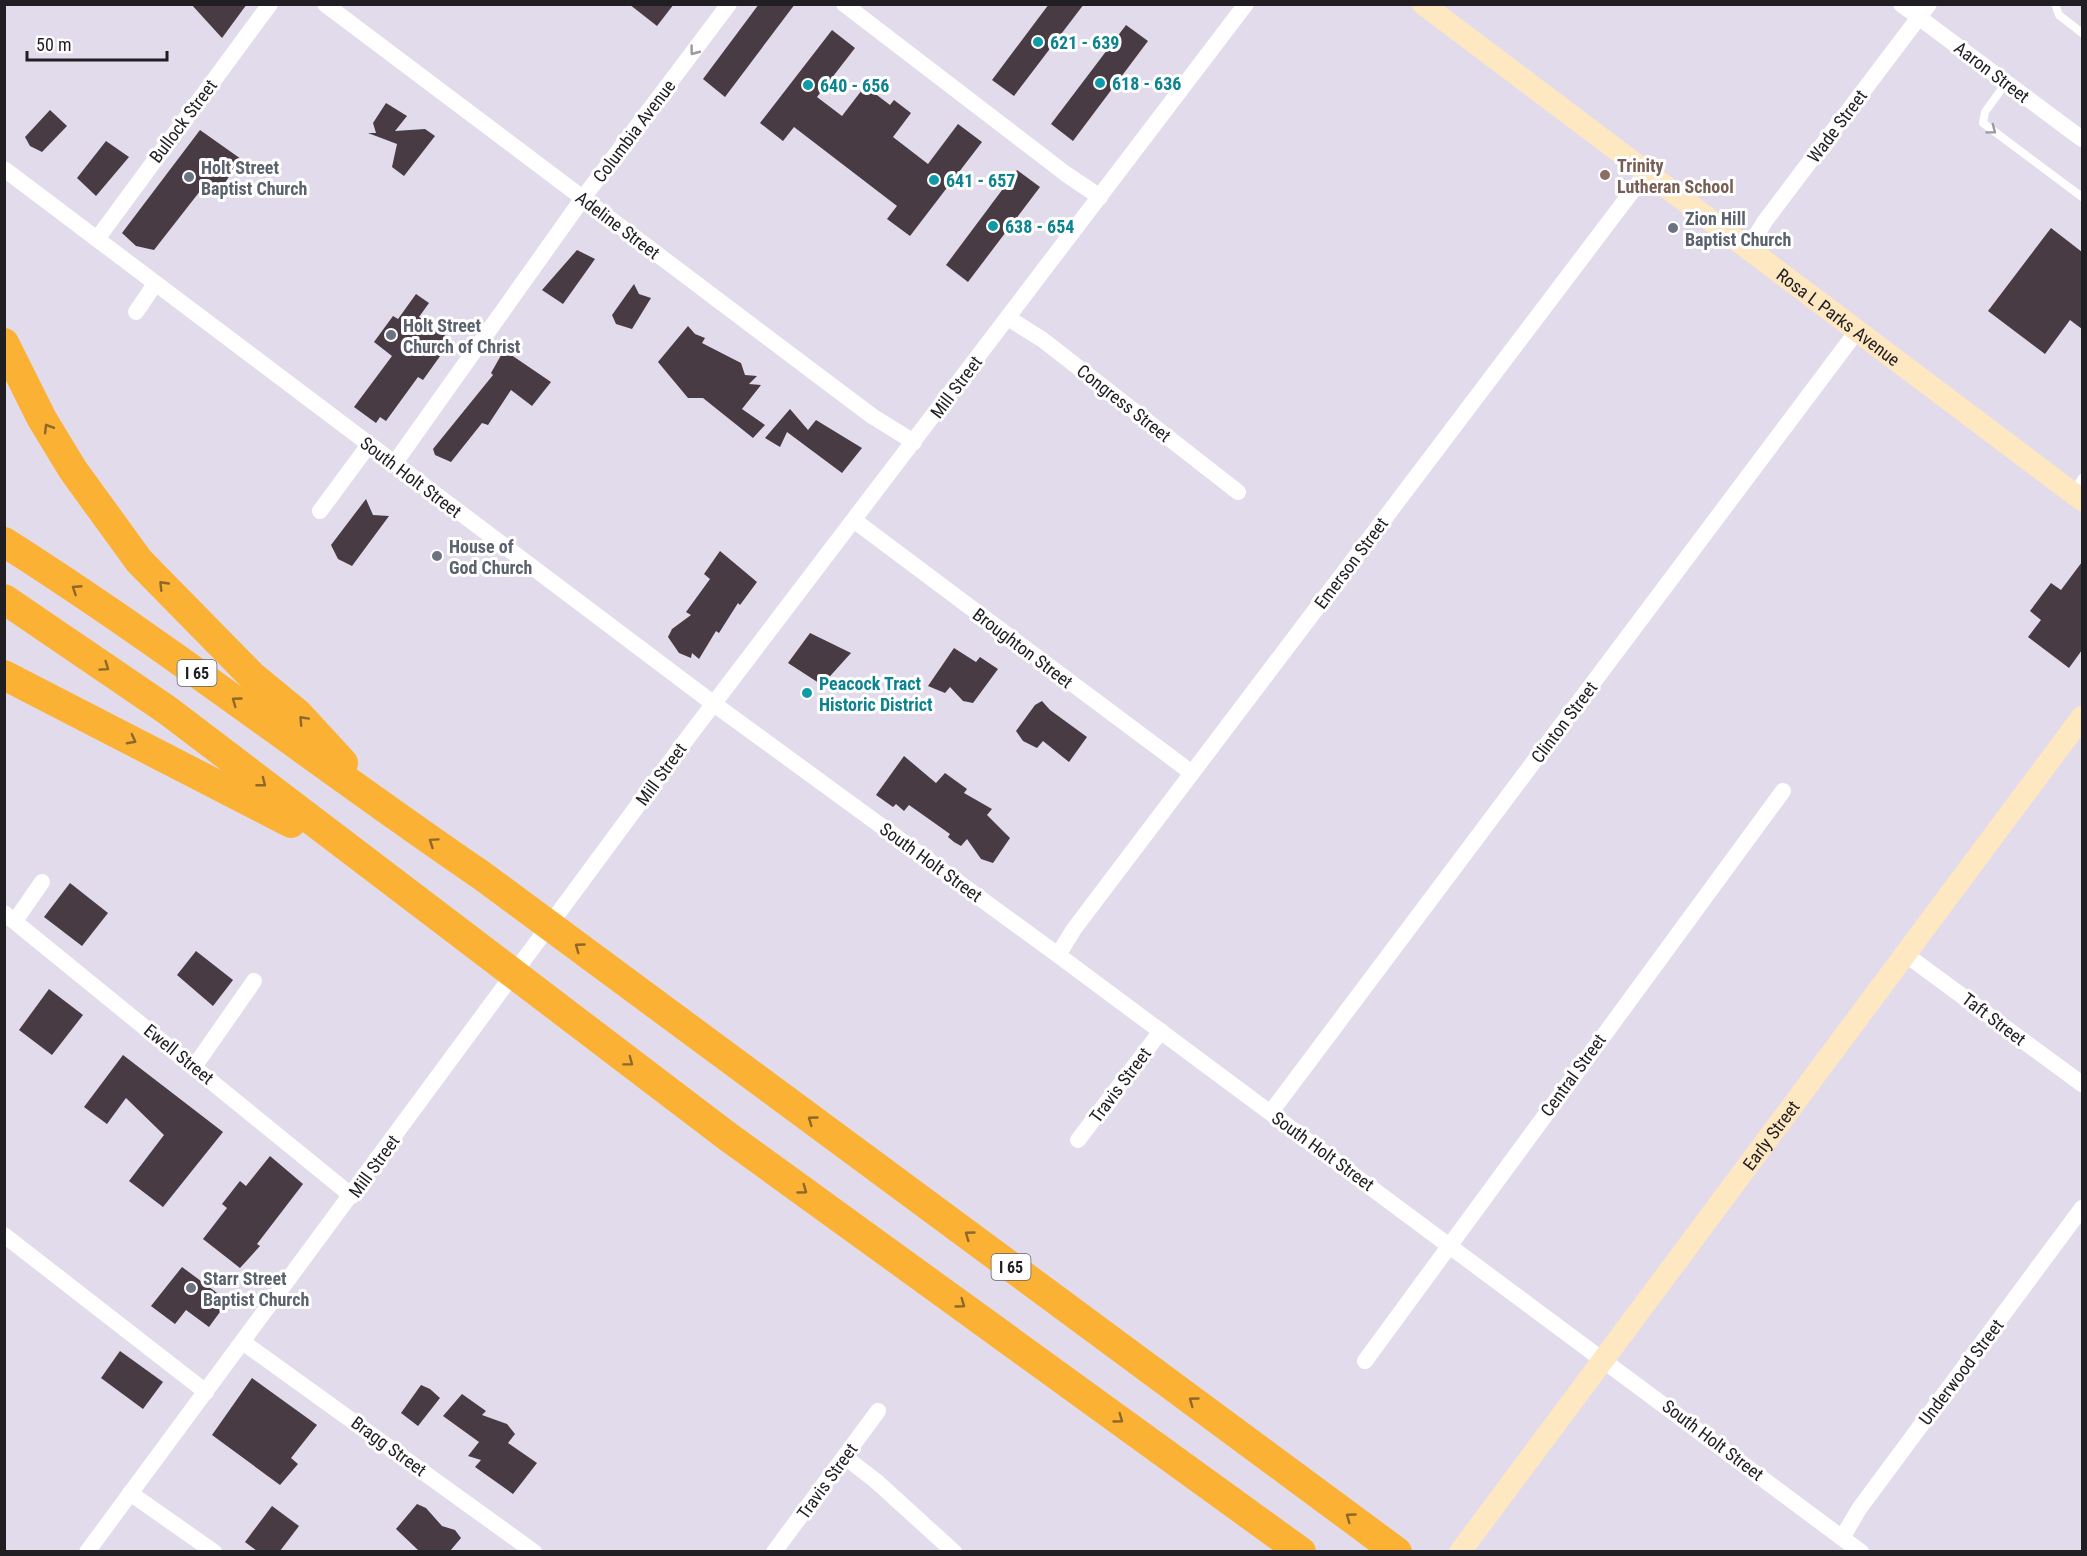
<svg xmlns="http://www.w3.org/2000/svg" width="2087" height="1556" viewBox="0 0 2087 1556" font-family="'Roboto Condensed',sans-serif">
<style>
.building{fill:#483b43}
.lines{fill:none;stroke-linecap:round;stroke-linejoin:round}
.lane{stroke:#fff;stroke-width:8}
.street{stroke:#fff;stroke-width:16}
.secondary{stroke:#fee8c2;stroke-width:22}
.highway{stroke:#fbb133;stroke-width:30}
.oneway{stroke:#9b9a9c}
.oneway2{stroke:#8e682b}
.culture-dot{fill:#0f9aa8;stroke:#fff;stroke-width:2}
.education-dot{fill:#8d6e63;stroke:#fff;stroke-width:2}
.worship-dot{fill:#6b7280;stroke:#fff;stroke-width:2}
.labels{text-anchor:middle;dominant-baseline:central;stroke-width:6;stroke-linejoin:round;paint-order:stroke}
.shield{fill:#fff;stroke:#636265;stroke-width:1.5}
.shield-label{font-size:16px;font-weight:bold;fill:#201e23}
.culture-label{font-size:18px;font-weight:bold;fill:#0d838f;stroke:#fff;text-anchor:start}
.street-label{font-size:18px;fill:#201e23;stroke:#fff}
.education-label{font-size:18px;font-weight:bold;fill:#785e54;stroke:#fff;text-anchor:start}
.worship-label{font-size:18px;font-weight:bold;fill:#5b616d;stroke:#fff;text-anchor:start}
</style>
<rect width="100%" height="100%" fill="#e2dbeb"/>
<g class="building">
<path d="M191,4h56l-25,34z"/>
<path d="M629,4h45l-17,22z"/>
<path d="M759,4h36l-70,93 -22,-18z"/>
<path d="M1049,4h35l-70,92 -22,-16z"/>
<path d="M1126,25l22,16 -75,100 -22,-17z"/>
<path d="M832,30l23,18 -38,49 25,19 23,-30 25,19 4,-5 17,13 -18,24 35,27 30,-40 24,18 -72,94 -23,-17 10,-13 -103,-79 -11,14 -23,-18z"/>
<path d="M386,103l21,13 -12,15 30,-2 10,7 -31,40 -12,-9 5,-23 -29,-11h8l-3,-10z"/>
<path d="M50,110l17,16 -25,26 -12,-6 -5,-9z"/>
<path d="M200,130l41,29 -25,37 -12,-10 -50,64 -18,-4 -14,-13z"/>
<path d="M106,141l23,16 -33,39 -19,-18z"/>
<path d="M1017,170l23,17 -72,95 -22,-17z"/>
<path d="M2051,228l31,24v77l-12,-9 -25,34 -57,-43z"/>
<path d="M577,250l18,9 -32,45 -21,-14z"/>
<path d="M634,284l5,10 12,4 -19,31 -16,-5 -4,-9z"/>
<path d="M416,294l13,9 -10,14 28,20 -8,12 4,3 -20,28 -5,-3 -32,44 -6,-4 -4,6 -22,-16 38,-51 -18,-14 19,-26 5,3z"/>
<path d="M688,326l7,8 10,4 -3,5 39,20 4,12 12,1 -8,8 12,1 -19,24 23,16 -12,13 -50,-40h-15l-30,-36z"/>
<path d="M504,350l47,32 -19,24 -21,-16 -23,35 -6,-2 -31,39 -16,-7 -2,-6 60,-74 -2,-2z"/>
<path d="M790,409l18,21 8,-10 46,28 -20,25 -55,-41 -7,15 -15,-9z"/>
<path d="M366,499l7,16 16,1 -37,50 -14,-7 -7,-14z"/>
<path d="M720,551l37,31 -17,23 -2,-2 -19,30 -3,-2 -17,28 -7,-6 -1,5 -12,-5 -11,-16 4,-8 19,-14 -5,-3 24,-33 -6,-5z"/>
<path d="M2082,562v88l-13,18 -41,-31 13,-17 -11,-9 21,-28 10,7z"/>
<path d="M810,633l41,20 -29,32 -34,-22z"/>
<path d="M954,648l22,14 4,-5 18,12 -25,34 -10,-2 -13,-14 -5,6 -17,-7z"/>
<path d="M1042,701l8,9 37,27 -18,25 -26,-21 -6,7 -14,-7 -7,-10 19,-26z"/>
<path d="M904,756l32,27 9,-10 22,16 -3,4 28,16 -5,6 23,23 -17,25 -12,-4 -14,-20 -6,7 -7,-4 -6,-5 2,-3 -41,-29 -5,6 -8,-7 -3,3 -17,-12z"/>
<path d="M70,883l38,30 -26,33 -38,-29z"/>
<path d="M196,951l37,29 -20,26 -36,-31z"/>
<path d="M49,989l34,26 -31,40 -33,-25z"/>
<path d="M123,1055l100,77 -60,75 -34,-26 35,-46 -38,-37 -19,26 -23,-17z"/>
<path d="M270,1156l33,28 -46,60 3,2 -20,22 -37,-29 24,-31 -5,-4 18,-23 6,5z"/>
<path d="M182,1267l46,34 -19,26 -23,-17 -11,14 -24,-18z"/>
<path d="M120,1351l43,31 -20,27 -42,-31z"/>
<path d="M252,1378l65,47 -26,33 7,6 -18,21 -68,-50z"/>
<path d="M421,1385l9,4 10,9 -22,28 -17,-13z"/>
<path d="M462,1394l24,17 -4,4 25,9 8,10 -7,9 29,20 -24,31 -38,-27 6,-7 -13,-4 11,-14 -36,-26z"/>
<path d="M417,1504l9,4 16,18 13,4 6,8 -11,13 -32,-1 -22,-21z"/>
<path d="M272,1506l27,20 -19,25h-23l-12,-9z"/>
</g>
<g class="lines">
<g class="lane">
<path d="M2055,4l4,11 23,18"/>
<path d="M2006,83l-21,29 -2,11 99,74"/>
<path d="M2073,492l9,-14"/>
</g>
<g class="street">
<path d="M325,4l547,412 42,26"/>
<path d="M844,4l222,170 34,23"/>
<path d="M1901,4l181,135"/>
<path d="M4,169l710,535 344,251 803,597"/>
<path d="M97,239l173,-235"/>
<path d="M1748,249l17,-28 164,-217"/>
<path d="M136,312l19,-28"/>
<path d="M1008,318l35,22 195,152"/>
<path d="M394,464l189,-266 146,-194"/>
<path d="M320,511l48,-65"/>
<path d="M855,521l337,252"/>
<path d="M4,913l348,283"/>
<path d="M15,921l27,-39"/>
<path d="M1905,954l177,130"/>
<path d="M1058,955l16,-26 572,-756"/>
<path d="M194,1067l60,-86"/>
<path d="M1271,1112l586,-781"/>
<path d="M1078,1140l83,-109"/>
<path d="M4,1235l202,157"/>
<path d="M244,1343l290,209"/>
<path d="M1365,1361l418,-570"/>
<path d="M845,1457l31,24 78,71"/>
<path d="M130,1493l84,59"/>
<path d="M1842,1538l17,-29 223,-301"/>
<path d="M87,1552l602,-816 557,-732"/>
<path d="M774,1552l104,-141"/>
</g>
<g class="secondary">
<path id="s1" d="M1423,4l659,496"/>
<path id="s2" d="M1460,1552l622,-835"/>
</g>
<g class="highway">
<path d="M4,343l38,76 31,51 66,91 113,115 45,37 46,50"/>
<path d="M4,542c164,104 317,224 477,333l916,677"/>
<path d="M4,599l163,111 560,426 574,416"/>
<path d="M4,675l287,148"/>
</g>
</g>
<defs><path id="oneway-chevron" d="M-2-3.5L2.5 0L-2 3.5" fill="none" stroke-width="1.6" stroke-linecap="round" stroke-linejoin="round" transform="scale(1.5)"/></defs>
<g class="oneway">
<use href="#oneway-chevron" transform="translate(694 51) rotate(127)"/>
<use href="#oneway-chevron" transform="translate(1992 130) rotate(37)"/>
</g>
<g class="oneway2">
<use href="#oneway-chevron" transform="translate(48 428) rotate(-121)"/>
<use href="#oneway-chevron" transform="translate(163 585) rotate(-134)"/>
<use href="#oneway-chevron" transform="translate(76 589) rotate(-147)"/>
<use href="#oneway-chevron" transform="translate(105 667) rotate(35)"/>
<use href="#oneway-chevron" transform="translate(236 701) rotate(-144)"/>
<use href="#oneway-chevron" transform="translate(303 720) rotate(-133)"/>
<use href="#oneway-chevron" transform="translate(132 740) rotate(28)"/>
<use href="#oneway-chevron" transform="translate(262 783) rotate(38)"/>
<use href="#oneway-chevron" transform="translate(433 842) rotate(-146)"/>
<use href="#oneway-chevron" transform="translate(579 947) rotate(-144)"/>
<use href="#oneway-chevron" transform="translate(629 1062) rotate(37)"/>
<use href="#oneway-chevron" transform="translate(812 1120) rotate(-144)"/>
<use href="#oneway-chevron" transform="translate(803 1190) rotate(36)"/>
<use href="#oneway-chevron" transform="translate(969 1235) rotate(-144)"/>
<use href="#oneway-chevron" transform="translate(961 1304) rotate(36)"/>
<use href="#oneway-chevron" transform="translate(1193 1401) rotate(-144)"/>
<use href="#oneway-chevron" transform="translate(1119 1419) rotate(36)"/>
<use href="#oneway-chevron" transform="translate(1350 1517) rotate(-144)"/>
</g>
<g class="culture-dot">
<circle cx="1038" cy="42" r="6"/>
<circle cx="1100" cy="83" r="6"/>
<circle cx="808" cy="85" r="6"/>
<circle cx="934" cy="180" r="6"/>
<circle cx="993" cy="226" r="6"/>
<circle cx="807" cy="693" r="6"/>
</g>
<circle class="education-dot" cx="1605" cy="175" r="6"/>
<g class="worship-dot">
<circle cx="189" cy="177" r="6"/>
<circle cx="1673" cy="228" r="6"/>
<circle cx="391" cy="335" r="6"/>
<circle cx="437" cy="556" r="6"/>
<circle cx="191" cy="1288" r="6"/>
</g>
<g class="labels">
<g class="shield">
<rect x="177.5" y="660" width="39" height="26" rx="4.5"/>
<rect x="991.5" y="1254" width="39" height="26" rx="4.5"/>
</g>
<g class="shield-label">
<text x="197" y="673">I 65</text>
<text x="1011" y="1267">I 65</text>
</g>
<g class="culture-label">
<text x="1050" y="42">621 - 639</text>
<text x="1112" y="83">618 - 636</text>
<text x="820" y="85">640 - 656</text>
<text x="946" y="180">641 - 657</text>
<text x="1005" y="226">638 - 654</text>
<text x="819" y="683">Peacock Tract<tspan x="819" dy="21">Historic District</tspan></text>
</g>
<g class="street-label">
<text transform="translate(1992 72) rotate(37)">Aaron Street</text>
<text transform="translate(183 121) rotate(-53)">Bullock Street</text>
<text transform="translate(1837 126) rotate(-53)">Wade Street</text>
<text transform="translate(634 131) rotate(-53)">Columbia Avenue</text>
<text transform="translate(618 225) rotate(37)">Adeline Street</text>
<text stroke="none"><textPath href="#s1" startOffset="520">Rosa L Parks Avenue</textPath></text>
<text transform="translate(956 387) rotate(-53)">Mill Street</text>
<text transform="translate(1124 403) rotate(38)">Congress Street</text>
<text transform="translate(411 477) rotate(37)">South Holt Street</text>
<text transform="translate(1351 563) rotate(-53)">Emerson Street</text>
<text transform="translate(1023 648) rotate(37)">Broughton Street</text>
<text transform="translate(1564 722) rotate(-53)">Clinton Street</text>
<text transform="translate(661 774) rotate(-54)">Mill Street</text>
<text transform="translate(931 862) rotate(36)">South Holt Street</text>
<text transform="translate(1994 1019) rotate(37)">Taft Street</text>
<text transform="translate(179 1054) rotate(39)">Ewell Street</text>
<text transform="translate(1573 1075) rotate(-54)">Central Street</text>
<text transform="translate(1120 1085) rotate(-53)">Travis Street</text>
<text stroke="none"><textPath href="#s2" startOffset="520">Early Street</textPath></text>
<text transform="translate(1323 1151) rotate(36)">South Holt Street</text>
<text transform="translate(374 1166) rotate(-54)">Mill Street</text>
<text transform="translate(1961 1372) rotate(-53)">Underwood Street</text>
<text transform="translate(1713 1440) rotate(37)">South Holt Street</text>
<text transform="translate(389 1446) rotate(36)">Bragg Street</text>
<text transform="translate(827 1481) rotate(-54)">Travis Street</text>
</g>
<g class="education-label">
<text x="1617" y="165">Trinity<tspan x="1617" dy="21">Lutheran School</tspan></text>
</g>
<g class="worship-label">
<text x="201" y="167">Holt Street<tspan x="201" dy="21">Baptist Church</tspan></text>
<text x="1685" y="218">Zion Hill<tspan x="1685" dy="21">Baptist Church</tspan></text>
<text x="403" y="325">Holt Street<tspan x="403" dy="21">Church of Christ</tspan></text>
<text x="449" y="546">House of<tspan x="449" dy="21">God Church</tspan></text>
<text x="203" y="1278">Starr Street<tspan x="203" dy="21">Baptist Church</tspan></text>
</g>
</g>
<rect width="2087" height="1556" fill="none" stroke="#201e23" stroke-width="12"/>
<path d="M27 51v9h140v-9" fill="none" stroke="#201e23" stroke-width="3"/>
<text x="36" y="51" font-size="18" fill="#201e23" stroke="#ffffff" stroke-width="4.5" paint-order="stroke">50 m</text>
</svg>
